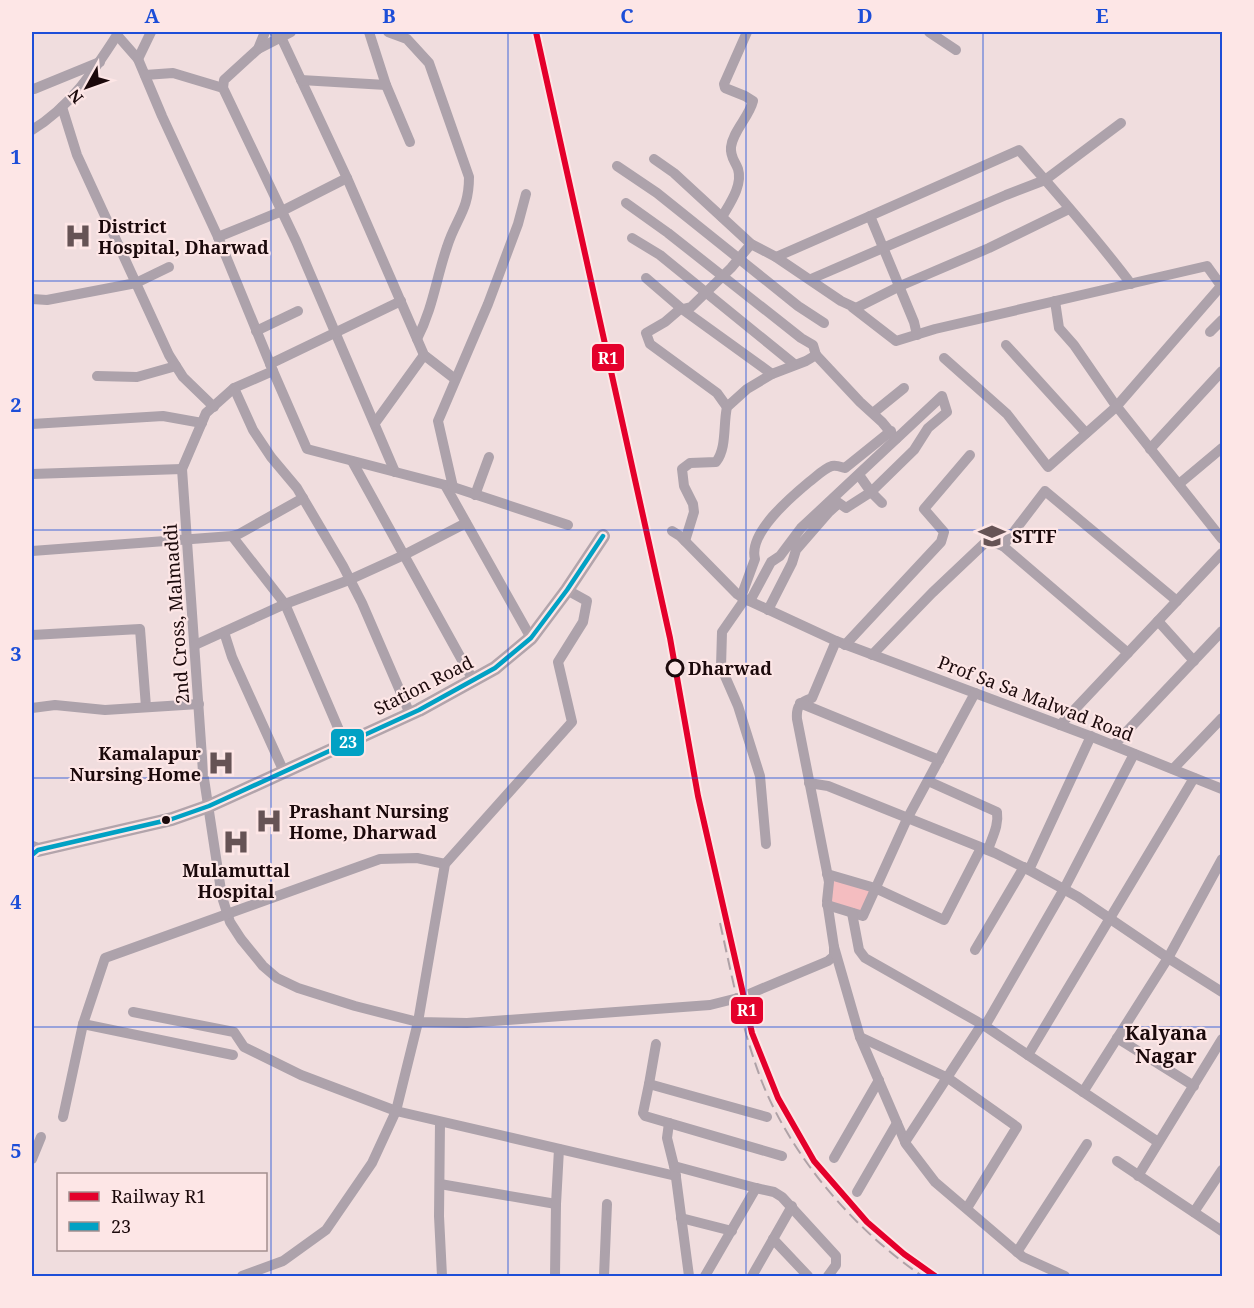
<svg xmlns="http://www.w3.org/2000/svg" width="1254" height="1308" viewBox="0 0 1254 1308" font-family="'Noto Serif',serif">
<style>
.green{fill:#f4bdc0}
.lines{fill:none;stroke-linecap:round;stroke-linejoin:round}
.minor{stroke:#ada2ab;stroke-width:10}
.major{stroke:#b2a4ab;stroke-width:14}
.rail{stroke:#afa2a7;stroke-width:2;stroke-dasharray:12 6;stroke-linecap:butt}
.bus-1-casing{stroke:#fde6e6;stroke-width:9}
.bus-1{stroke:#01a1c4;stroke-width:4.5}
.rail-1-casing{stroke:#fde6e6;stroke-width:10}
.rail-1{stroke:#e4002b;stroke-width:6}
.grid{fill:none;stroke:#1d4ed8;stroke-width:1.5;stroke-opacity:0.55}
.stop-dot{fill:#fde6e6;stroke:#1b090b;stroke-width:3}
.bus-dot{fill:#1b090b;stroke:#fde6e6;stroke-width:2}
.labels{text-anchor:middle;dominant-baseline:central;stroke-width:4.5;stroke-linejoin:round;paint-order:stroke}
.poi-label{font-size:18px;font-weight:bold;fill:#1b090b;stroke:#fde6e6;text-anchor:start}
.street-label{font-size:18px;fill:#1b090b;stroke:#fde6e6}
.stop-label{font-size:18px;font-weight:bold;fill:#1b090b;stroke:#fde6e6;text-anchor:start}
.neighbourhood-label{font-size:20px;font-weight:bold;fill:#1b090b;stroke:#fde6e6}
.line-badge{stroke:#fde6e6;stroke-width:2}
.badge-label{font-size:16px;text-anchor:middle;font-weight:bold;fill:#fff}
.neatline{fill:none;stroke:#1d4ed8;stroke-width:2}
.grid-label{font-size:20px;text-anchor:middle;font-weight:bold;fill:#1d4ed8}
</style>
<rect width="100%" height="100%" fill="#f0ddde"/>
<path class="green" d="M827,874l48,14 -12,28 -36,-11z"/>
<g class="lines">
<g class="minor">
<path d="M118,32l-1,3 21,24 24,57 56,121 55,134 -39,17 -28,25 -24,56 21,303 19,125 8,25 11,17 22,27 14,12 21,10 57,18 63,16 49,1 243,-18 32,-8 86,-36 6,-5v-9"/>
<path d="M265,32l-7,17 -34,31 -1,8 73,153 99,231"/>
<path d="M274,32l7,5 66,141 77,177 31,24"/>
<path d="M369,32l17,53 24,57"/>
<path d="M388,32l19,7 22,24 40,114c0,34 -13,41 -22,70 -11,32 -14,61 -30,92"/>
<path d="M929,32l27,18"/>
<path d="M258,49l33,-17"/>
<path d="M138,59l13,-27"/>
<path d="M145,75l28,-2 50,15"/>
<path d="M301,80l85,5"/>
<path d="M32,88l2,1 66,-27"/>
<path d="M62,107l15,48 92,200 14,22 31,30"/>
<path d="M32,130c38,-23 62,-59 85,-95"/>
<path d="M654,159l20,14 77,71 25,13 65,44 15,7 -4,-1 44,34 39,-12 272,-63 15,21"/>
<path d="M617,166l40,27 141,113 26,17"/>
<path d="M626,203l42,30 133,105 12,7 3,10"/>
<path d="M870,216l149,-66c38,44 77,87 112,134"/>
<path d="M722,217c8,-14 21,-32 16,-48 -3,-8 -8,-12 -7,-22 2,-16 18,-30 22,-46l-8,-5 -20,-8 -1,-4 23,-52"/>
<path d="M218,237l64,-26 65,-33"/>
<path d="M632,238l28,17 134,109"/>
<path d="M776,257l94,-41 44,106 3,13"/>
<path d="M646,278l36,31 90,65"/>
<path d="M811,279l195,-84 39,-15 76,-57"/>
<path d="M32,299l15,1 89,-17 33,-16"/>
<path d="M1055,301l4,27 15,17 40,58 108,136"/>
<path d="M856,308l44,-22 89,-38 80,-39"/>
<path d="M256,331l42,-20"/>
<path d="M1210,332l12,-12"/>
<path d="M1006,345l80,88"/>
<path d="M944,358l63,56 41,53 68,-60 106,-122"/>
<path d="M270,364l131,-63"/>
<path d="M273,371l34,78 146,38 115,38"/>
<path d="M97,376l40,1 39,-11"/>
<path d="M234,388l19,42 18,27 26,31 46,78 19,37 48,111"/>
<path d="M727,407l-10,-14 -67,-49 -4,-11 19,-11 14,-12 12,-3 40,-39 20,-24"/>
<path d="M873,413l31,-25"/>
<path d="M375,423l49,-68"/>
<path d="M32,424l131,-8 39,7"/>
<path d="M1150,449l72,-78"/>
<path d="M352,461l121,219"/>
<path d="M32,474l150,-5"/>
<path d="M859,475l12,17 11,11"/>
<path d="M1179,484l43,-36"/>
<path d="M445,485l86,153"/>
<path d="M453,487l-15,-66 50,-117 30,-80 8,-30"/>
<path d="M475,495l14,-38"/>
<path d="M672,531l8,5 57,58 8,5 91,42 259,97 127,51"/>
<path d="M232,536l53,68 60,140"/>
<path d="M685,541l9,-29 -1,-8 -9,-18 -2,-17 8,-6 26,-1c11,-14 7,-37 11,-55l20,-18 25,-15 34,-13 10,-6 44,47 22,20 14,17"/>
<path d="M32,551l200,-15 7,-2 64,-36"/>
<path d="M741,597l14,-38c-7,-26 36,-62 54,-77 7,-5 14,-13 23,-16 5,-1 9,1 13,2l46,-37"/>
<path d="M745,599l-23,33 -1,35 17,39 22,70 6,68"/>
<path d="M750,601l21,-39 9,-6 21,-28 141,-132 5,16 -19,16 -14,22 -43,42 -25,16 -7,-5 -10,9 -33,38 -4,13 -24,47"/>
<path d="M1158,621l36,40"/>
<path d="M224,632l8,25 52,115"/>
<path d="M32,635l108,-6 6,78"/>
<path d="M836,641l-24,57c-12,4 -16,8 -15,21l32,163 -2,19 7,46 26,90 46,107 29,38 88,75 42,19"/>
<path d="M195,645l90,-41 64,-24 55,-25 62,-32"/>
<path d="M845,645l96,-103 3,-10 -20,-23 46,-54"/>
<path d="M1128,653l-125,-107 42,-55 132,110"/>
<path d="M872,655l60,-62 56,-53 15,6"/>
<path d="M800,703l139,57"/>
<path d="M32,708l23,-3 50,5 94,-6"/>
<path d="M1060,725l162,-172"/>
<path d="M1114,745l108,-114"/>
<path d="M1173,769l49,-51"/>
<path d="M928,781l69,31c2,14 -5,25 -9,38"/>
<path d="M809,783l19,3 167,67 34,17 49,27 90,61 54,34"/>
<path d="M1029,870l62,-134"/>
<path d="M827,874l48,14 69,32 37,-72"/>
<path d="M827,905l36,11 44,-97 68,-126"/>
<path d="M852,913l7,37 6,8 120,68 43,29"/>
<path d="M975,950l49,-83"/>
<path d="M133,1012l101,20 10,15 57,28 95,36 280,65"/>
<path d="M83,1024l150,31"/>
<path d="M985,1026l79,-137 70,-135"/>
<path d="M860,1037l88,41 69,49 -50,81"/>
<path d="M1117,1038l77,48"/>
<path d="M649,1084l7,-40"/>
<path d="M1083,1092l85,-134 54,-99"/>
<path d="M63,1117l20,-93 22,-66 275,-99 37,-1 28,6"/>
<path d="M767,1117l-118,-33 -6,29 2,3 137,40"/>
<path d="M440,1122l-1,94 3,60"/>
<path d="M669,1123l-2,15 8,32 14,106"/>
<path d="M905,1142l77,-118"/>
<path d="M1158,1142l-130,-87 166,-277"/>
<path d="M834,1158l45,-78"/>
<path d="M32,1159l9,-22"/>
<path d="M1117,1161l105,70"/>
<path d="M674,1166l82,22 -51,88"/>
<path d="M1138,1176l84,-137"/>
<path d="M440,1184l116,20"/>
<path d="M756,1188l18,4 8,5 54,59v9l-8,11"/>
<path d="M857,1192l40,-69"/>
<path d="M1194,1212l28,-42"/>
<path d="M681,1218l51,13"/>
<path d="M773,1239l35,37"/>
<path d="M1017,1252l70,-108"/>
<path d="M242,1276l41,-15 43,-31 46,-67 24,-52 22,-89 27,-158 127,-142 -14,-60 25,-40 4,-21 -20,-11"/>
<path d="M555,1276l1,-72 3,-55"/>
<path d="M604,1276l3,-72"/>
<path d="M752,1276l40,-70"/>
</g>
<path class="major" d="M32,848l6,2 134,-31 37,-13 210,-96 76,-42 36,-30 36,-48 36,-54"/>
<g class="rail">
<path d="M536,32l134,606 28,158 30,135"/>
<path d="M720,923c12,53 22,107 42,159 31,77 92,147 160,194"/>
</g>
<defs>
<path id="bus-1" d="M32,855l6,-5 134,-31 37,-13 210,-96 76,-42 36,-30 36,-48 36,-54"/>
</defs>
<use href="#bus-1" class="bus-1-casing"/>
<use href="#bus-1" class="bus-1"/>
<defs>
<path id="rail-1" d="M536,32l134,606 28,158 54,237 26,65 36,63 53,61 37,32 31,22"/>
</defs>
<use href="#rail-1" class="rail-1-casing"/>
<use href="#rail-1" class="rail-1"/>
</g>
<path class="grid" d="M271,32v1244M508,32v1244M746,32v1244M983,32v1244M32,281h1190M32,530h1190M32,778h1190M32,1027h1190"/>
<defs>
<symbol id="hospital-bare" viewBox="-9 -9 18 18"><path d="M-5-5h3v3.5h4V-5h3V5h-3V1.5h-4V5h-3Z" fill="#665355" stroke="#fde6e6" stroke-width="2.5" paint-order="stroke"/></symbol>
<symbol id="university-bare" viewBox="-9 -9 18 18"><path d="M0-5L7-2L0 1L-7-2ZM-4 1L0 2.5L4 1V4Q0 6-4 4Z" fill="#665355" stroke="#fde6e6" stroke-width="2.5" paint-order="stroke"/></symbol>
</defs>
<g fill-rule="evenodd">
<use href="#hospital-bare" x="59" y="217" width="38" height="38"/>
<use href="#university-bare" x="973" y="517" width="38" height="38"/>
<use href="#hospital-bare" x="202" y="744" width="38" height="38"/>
<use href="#hospital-bare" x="250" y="802" width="38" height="38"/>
<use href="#hospital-bare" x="217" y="823" width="38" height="38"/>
</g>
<circle class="stop-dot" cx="675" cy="668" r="8"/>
<circle class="bus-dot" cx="166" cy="820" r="5"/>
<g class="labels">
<g class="poi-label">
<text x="98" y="226">District<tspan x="98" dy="21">Hospital, Dharwad</tspan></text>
<text x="1012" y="536">STTF</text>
<text x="201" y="753" text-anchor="end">Kamalapur<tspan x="201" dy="21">Nursing Home</tspan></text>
<text x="289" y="811">Prashant Nursing<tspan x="289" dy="21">Home, Dharwad</tspan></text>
<text x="236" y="870" text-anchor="middle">Mulamuttal<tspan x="236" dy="21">Hospital</tspan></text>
</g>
<g class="street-label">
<text transform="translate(176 614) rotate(-94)">2nd Cross, Malmaddi</text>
<text transform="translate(423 685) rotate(-27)">Station Road</text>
<text transform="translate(1036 698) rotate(21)">Prof Sa Sa Malwad Road</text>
</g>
<g class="stop-label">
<text x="688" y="668">Dharwad</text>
</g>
<g class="neighbourhood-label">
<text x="1166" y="1032">Kalyana<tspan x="1166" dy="23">Nagar</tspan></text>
</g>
</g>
<g class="line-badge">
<rect x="591" y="343" width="34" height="29" rx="6" fill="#e4002b"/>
<rect x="330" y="728" width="35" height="29" rx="6" fill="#01a1c4"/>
<rect x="730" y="996" width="34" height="29" rx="6" fill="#e4002b"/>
</g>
<g class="badge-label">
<text x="608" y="364">R1</text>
<text x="348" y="748">23</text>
<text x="747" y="1016">R1</text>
</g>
<rect width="1254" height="1308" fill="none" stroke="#fde6e6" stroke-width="66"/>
<rect x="57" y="1173" width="210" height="78" fill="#fde6e6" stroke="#a38e8e" stroke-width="1.5"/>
<rect x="69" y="1192" width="30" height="9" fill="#e4002b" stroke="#a38e8e" stroke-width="1.5"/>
<text x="111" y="1203" font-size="18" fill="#1b090b">Railway R1</text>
<rect x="69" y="1222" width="30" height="9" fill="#01a1c4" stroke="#a38e8e" stroke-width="1.5"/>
<text x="111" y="1233" font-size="18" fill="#1b090b">23</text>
<g transform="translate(87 87) rotate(230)" stroke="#fde6e6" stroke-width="4.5" paint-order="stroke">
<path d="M0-4.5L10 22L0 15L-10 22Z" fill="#1b090b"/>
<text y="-9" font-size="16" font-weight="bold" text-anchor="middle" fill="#1b090b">N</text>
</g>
<rect x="33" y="33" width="1188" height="1242" class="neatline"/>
<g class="grid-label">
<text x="152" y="23">A</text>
<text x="389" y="23">B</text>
<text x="627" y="23">C</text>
<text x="865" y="23">D</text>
<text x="1102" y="23">E</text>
<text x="16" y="164">1</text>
<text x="16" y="412">2</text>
<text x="16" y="661">3</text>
<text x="16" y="909">4</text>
<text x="16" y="1158">5</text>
</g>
</svg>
